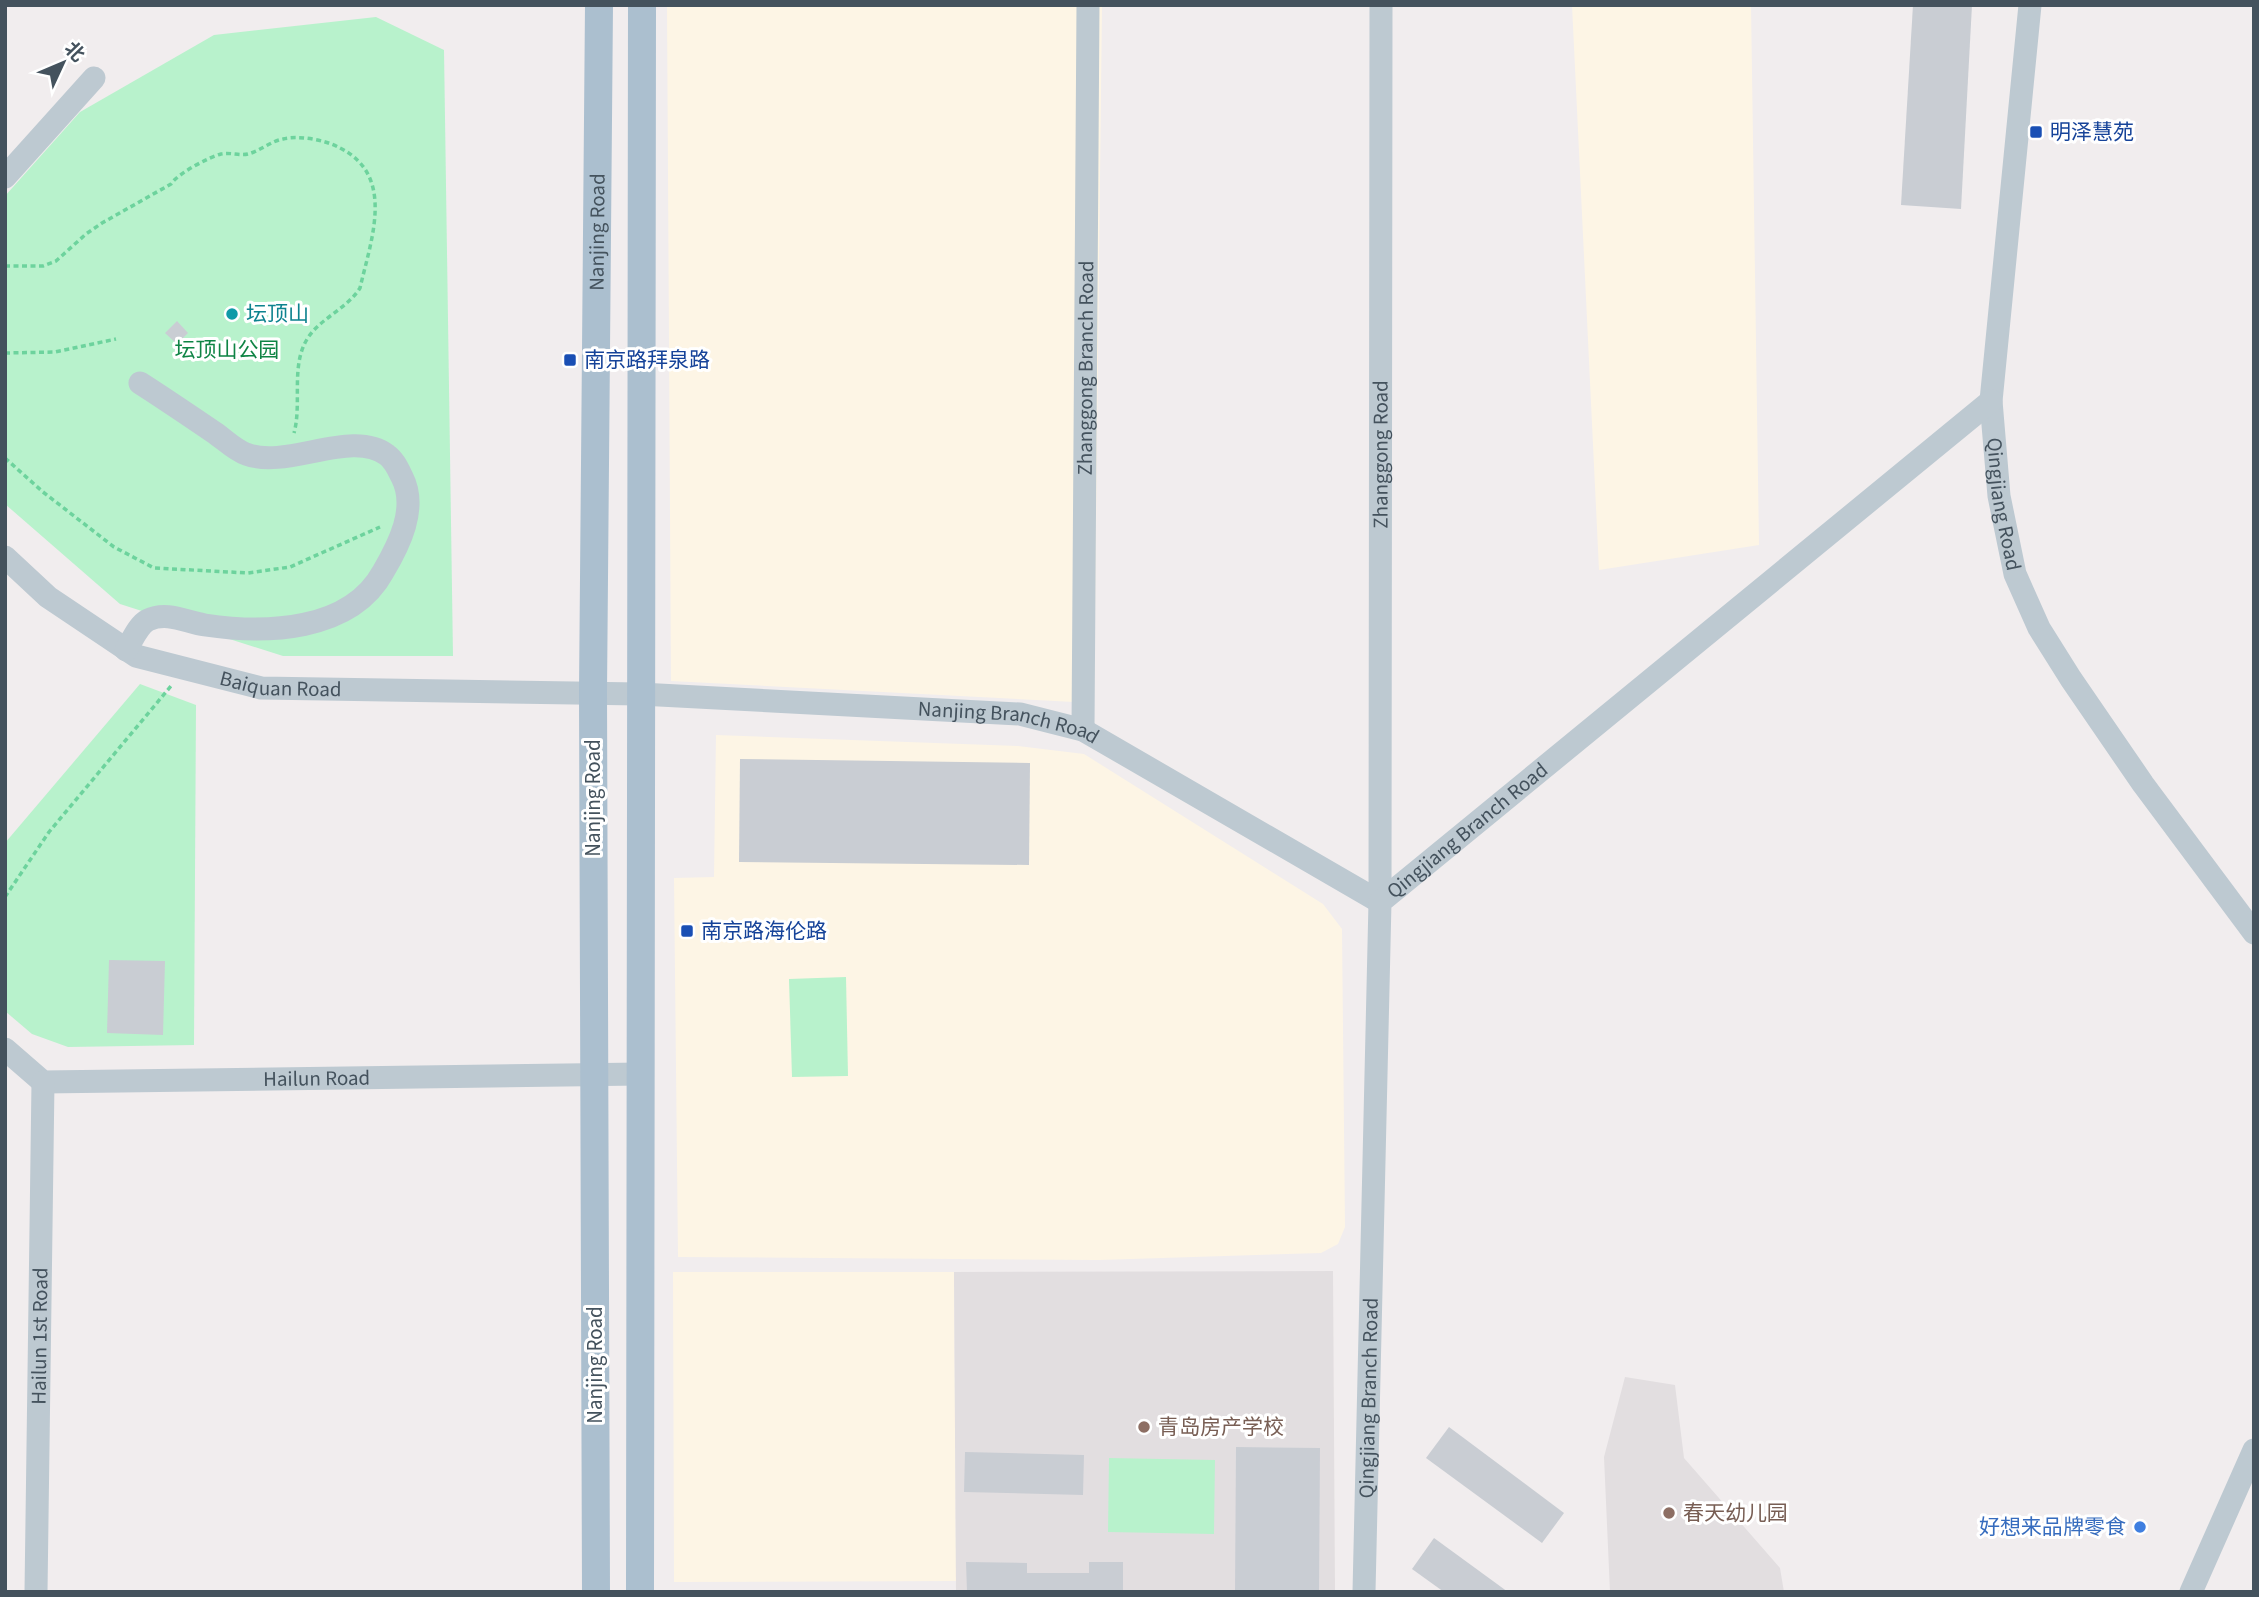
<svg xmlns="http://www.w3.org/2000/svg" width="2259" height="1597" viewBox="0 0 2259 1597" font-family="'Source Sans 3','Noto Sans SC',sans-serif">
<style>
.commercial{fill:#fdf5e5}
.education{fill:#e2dee0}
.green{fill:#b8f2cc}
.building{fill:#c9cdd3}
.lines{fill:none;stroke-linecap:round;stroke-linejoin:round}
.path{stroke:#6dd39d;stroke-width:3.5;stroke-dasharray:5 3.5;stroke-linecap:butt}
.minor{stroke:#bdc9d1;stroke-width:23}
.major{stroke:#abbfcf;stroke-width:28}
.transit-dot{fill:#1a4fb4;stroke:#fff;stroke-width:2.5}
.culture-dot{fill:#0f9aa8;stroke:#fff;stroke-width:2.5}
.education-dot{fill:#8d6e63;stroke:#fff;stroke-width:2.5}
.shop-dot{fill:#3f7fe0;stroke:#fff;stroke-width:2.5}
.labels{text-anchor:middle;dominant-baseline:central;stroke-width:6;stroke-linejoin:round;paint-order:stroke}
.transit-label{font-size:21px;fill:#164399;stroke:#fff;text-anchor:start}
.street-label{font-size:21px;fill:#44525d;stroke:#fff}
.culture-label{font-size:21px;fill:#0d838f;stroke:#fff;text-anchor:start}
.park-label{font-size:21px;fill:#0f8445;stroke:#fff}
.education-label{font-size:21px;fill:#785e54;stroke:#fff;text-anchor:start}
.shop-label{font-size:21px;fill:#366cbe;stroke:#fff;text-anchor:end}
</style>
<rect width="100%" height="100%" fill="#f1edee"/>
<g class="commercial">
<path d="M667,5h435l-8,698 -423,-22z"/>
<path d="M1572,5h179l8,540 -160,25z"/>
<path d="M716,735l302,11 66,8 239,150 19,25 3,298 -7,17 -17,9 -222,7 -421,-3 -4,-379 40,-1z"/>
<path d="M673,1272h281l2,309 -282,1z"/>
</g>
<g class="education">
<path d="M1333,1271l2,321h-379l-2,-320z"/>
<path d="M1625,1377l50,8 9,73 96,110 4,24h-174l-6,-135z"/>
</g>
<g class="green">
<path d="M376,17l68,33 9,606h-170l-163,-52 -115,-100v-308l75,-84 134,-77z"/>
<path d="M140,684l56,21 -2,340 -126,2 -36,-13 -27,-23v-168z"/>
<path d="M846,977l2,99 -56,1 -3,-98z"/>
<path d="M1109,1458l106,2 -1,74 -106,-2z"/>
</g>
<g class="building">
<path d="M1913,5h59l-11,204 -60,-4z"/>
<path d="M177,321l11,12 -11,11 -12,-11z"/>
<path d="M740,759l290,4 -1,102 -290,-3z"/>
<path d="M109,960l56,1 -2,74 -56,-2z"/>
<path d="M1449,1427l115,86 -22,30 -116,-85z"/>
<path d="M1236,1447l84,1 -1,144h-84z"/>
<path d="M965,1452l119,3 -1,40 -119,-3z"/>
<path d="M1434,1538l74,54h-64l-32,-23z"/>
<path d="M966,1562l61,1v10h62v-11h34v30h-156z"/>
</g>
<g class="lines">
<g class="path">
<path d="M5,266h38l13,-5 30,-27 16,-11 69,-39c6,-10 38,-27 50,-30 9,-2 19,2 27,0 12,-3 23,-13 35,-15 16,-4 43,1 57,9 56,28 31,92 20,140 -14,22 -42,31 -54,53 -15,27 -4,63 -12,92"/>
<path d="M5,353l50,-1 61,-13"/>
<path d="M5,458l38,34 71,55 40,21 94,5 42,-6 90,-40"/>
<path d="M5,897l44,-65 122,-146"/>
</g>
<g class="minor">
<path id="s1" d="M2030,5l-39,396 8,95 16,78 24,54 32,51 72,105 111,149"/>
<path d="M5,177l89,-99"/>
<path id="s2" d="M5,557l43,40 88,59 125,32 379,6 380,20 63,16 297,172 1,-897"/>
<path d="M126,650c6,-9 12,-25 22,-30 19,-9 38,2 57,5 60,9 145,7 178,-53 16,-27 35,-64 19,-95 -4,-8 -8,-17 -15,-22 -35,-27 -100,15 -141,-1 -11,-4 -21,-14 -31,-21 -25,-17 -50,-34 -75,-50"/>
<path id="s3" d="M1083,730l5,-725"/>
<path id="s4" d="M5,1049l38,33 598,-8"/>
<path id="s5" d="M36,1592l7,-510"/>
<path id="s6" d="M1364,1592l16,-690 611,-501"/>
<path d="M2191,1592l63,-142"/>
</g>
<g class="major">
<path id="s7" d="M596,1592l-3,-899 6,-688"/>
<path d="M640,1592l2,-1587"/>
</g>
</g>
<g class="transit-dot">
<rect x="2029" y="125" width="14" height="14" rx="3.5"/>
<rect x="563" y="353" width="14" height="14" rx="3.5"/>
<rect x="680" y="924" width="14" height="14" rx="3.5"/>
</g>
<circle class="culture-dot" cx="232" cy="314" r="7"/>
<g class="education-dot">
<circle cx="1144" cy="1427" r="7"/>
<circle cx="1669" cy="1513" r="7"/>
</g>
<circle class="shop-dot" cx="2140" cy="1527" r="7"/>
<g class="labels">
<g class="transit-label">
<text x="2050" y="132">明泽慧苑</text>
<text x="584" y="360">南京路拜泉路</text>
<text x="701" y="931">南京路海伦路</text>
</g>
<g class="street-label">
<text stroke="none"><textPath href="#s7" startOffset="1360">Nanjing Road</textPath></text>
<text stroke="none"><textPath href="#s3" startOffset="362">Zhanggong Branch Road</textPath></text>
<text stroke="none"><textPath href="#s2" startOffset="1909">Zhanggong Road</textPath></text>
<text stroke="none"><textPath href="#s1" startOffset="502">Qingjiang Road</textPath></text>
<text stroke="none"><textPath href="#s2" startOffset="313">Baiquan Road</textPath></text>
<text stroke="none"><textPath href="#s2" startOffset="1043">Nanjing Branch Road</textPath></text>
<text transform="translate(593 798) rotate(-90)">Nanjing Road</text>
<text stroke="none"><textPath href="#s6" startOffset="803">Qingjiang Branch Road</textPath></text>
<text stroke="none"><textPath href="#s4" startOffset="324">Hailun Road</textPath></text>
<text stroke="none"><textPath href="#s5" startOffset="256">Hailun 1st Road</textPath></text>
<text transform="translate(595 1365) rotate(-90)">Nanjing Road</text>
<text stroke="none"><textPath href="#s6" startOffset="194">Qingjiang Branch Road</textPath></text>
</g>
<g class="culture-label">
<text x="246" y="314">坛顶山</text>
</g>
<g class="park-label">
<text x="227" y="350">坛顶山公园</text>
</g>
<g class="education-label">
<text x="1158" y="1427">青岛房产学校</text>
<text x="1683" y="1513">春天幼儿园</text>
</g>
<g class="shop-label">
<text x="2126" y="1527">好想来品牌零食</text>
</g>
</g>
<rect width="2259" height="1597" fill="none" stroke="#44525d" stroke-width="14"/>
<g transform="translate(63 63) rotate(46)" stroke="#ffffff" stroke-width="5" paint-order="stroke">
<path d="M0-5L12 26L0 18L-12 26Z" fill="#44525d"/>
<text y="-10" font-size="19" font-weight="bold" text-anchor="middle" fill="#44525d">北</text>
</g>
</svg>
